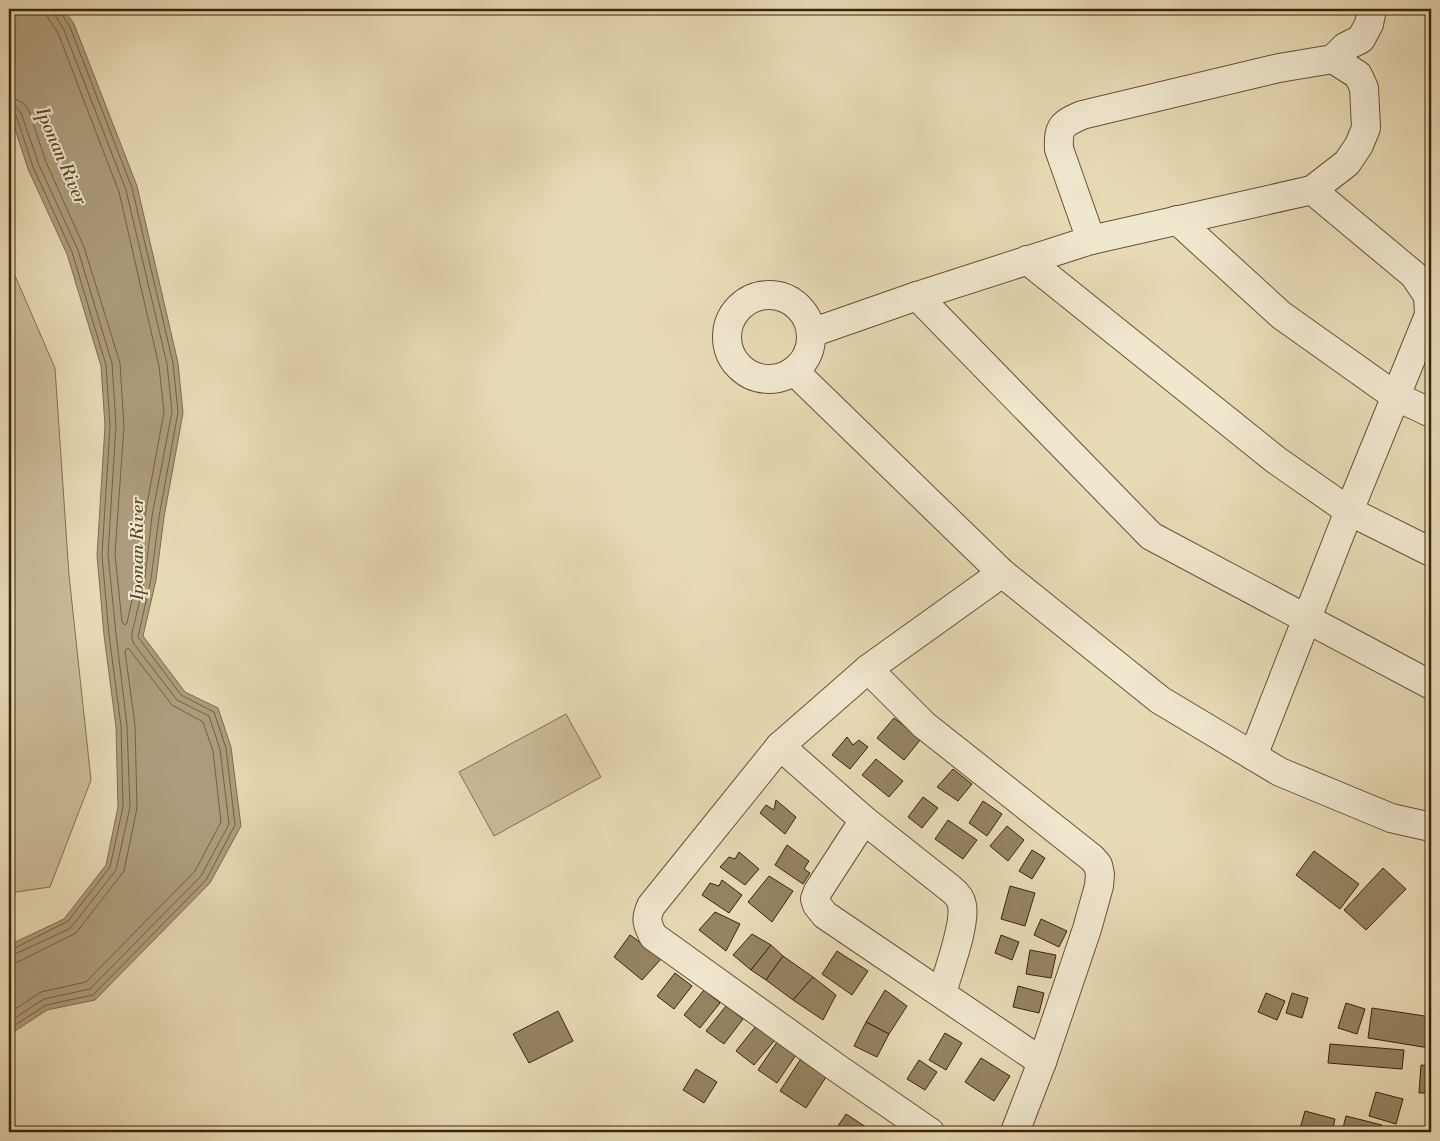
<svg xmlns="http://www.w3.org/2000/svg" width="1440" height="1141" viewBox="0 0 1440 1141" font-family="'Libre Bodoni',serif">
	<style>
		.green { fill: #cbbb98; stroke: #837050 }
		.water { fill: #ad9c7b; stroke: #7f6c4d }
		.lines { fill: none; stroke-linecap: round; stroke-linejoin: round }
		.shore { stroke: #746042; stroke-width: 1 }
		.building { fill: #958362; stroke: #3b2409 }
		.minor-casing { stroke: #665234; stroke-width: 30 }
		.minor { stroke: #f0e7cf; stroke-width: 28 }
		.labels { text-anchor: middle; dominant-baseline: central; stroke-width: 4; stroke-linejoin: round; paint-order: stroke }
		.water-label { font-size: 18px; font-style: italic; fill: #5d482b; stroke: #f0e7cf }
	</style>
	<rect width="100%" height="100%" fill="#e8dab5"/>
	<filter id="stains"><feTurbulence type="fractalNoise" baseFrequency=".004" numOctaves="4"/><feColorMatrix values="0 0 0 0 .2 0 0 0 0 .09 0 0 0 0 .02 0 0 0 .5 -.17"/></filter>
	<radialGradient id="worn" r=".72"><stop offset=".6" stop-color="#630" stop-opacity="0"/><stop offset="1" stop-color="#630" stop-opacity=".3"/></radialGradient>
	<!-- green -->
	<g class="green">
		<path d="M9,262L55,368L69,575L91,780L50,887L9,893Z"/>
		<path d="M566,714L601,777L494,836L459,772Z"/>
	</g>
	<!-- water -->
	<path class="water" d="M9,9H64L74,24L137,186L178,363L183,413L164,517L156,580L143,636L185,692L218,708L231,747L241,826L210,883L95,1000L47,1010L9,1035V945L64,919L106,865L118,807L116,727L104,635L97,555L105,426L101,366L67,254L28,169L9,110Z"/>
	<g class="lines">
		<!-- shore -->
		<g class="shore">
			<path d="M9,98C18,99 25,103 29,111L46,162L84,247L120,363L124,426L115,554L122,622L125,625L127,623L137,577L145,515L164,412L159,366L119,192L58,33L48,18L46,9"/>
			<path d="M9,106L16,107L21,113L39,165L78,250L112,363L116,425L108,554L116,634L127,726L130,807L116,870L73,925L69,929L15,954L9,956"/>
			<path d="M9,112L13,113L16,115L33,167L72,252L106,365L110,426L102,555L109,635L121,726L123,807L110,867L68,921L13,949H9"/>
			<path d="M9,963L18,962L76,933L124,871L137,808L135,725L125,651L126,649H129L172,705L203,722L213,751L221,822L195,871L86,982L41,992L9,1013"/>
			<path d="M9,1022L44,999L90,989L201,876L229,824L220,749L209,716L177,700L134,644L132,639V633L145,578L152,516L172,412L167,364L126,190L64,30L55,15L54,9"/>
			<path d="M9,1029L46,1005L93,995L206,880L235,825L226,748L214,712L181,695L138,637L151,579L159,517L178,412L173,363L132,188L70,27L61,13L60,9"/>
		</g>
	</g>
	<!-- building -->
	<g class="building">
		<path d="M894,718L921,739L904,760L877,738Z"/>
		<path d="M847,737L853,745L859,740L868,747L850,769L832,755Z"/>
		<path d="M876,759L903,781L889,797L862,775Z"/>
		<path d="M953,769L972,784L958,801L937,787Z"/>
		<path d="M923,797L938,808L922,828L908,817Z"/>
		<path d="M776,800L796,817L785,834L760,813L766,805L774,810Z"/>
		<path d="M983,801L1002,814L987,836L969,823Z"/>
		<path d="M948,820L977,840L963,859L935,839Z"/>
		<path d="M1007,826L1024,840L1008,861L990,846Z"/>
		<path d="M787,845L809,861L804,869L810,873L803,884L775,865Z"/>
		<path d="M1032,850L1045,858L1032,879L1019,871Z"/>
		<path d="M1314,851L1359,884L1340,909L1296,875Z"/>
		<path d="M739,852L759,869L745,885L720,867L729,857L735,859Z"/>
		<path d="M1383,868L1406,889L1366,930L1344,910Z"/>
		<path d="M769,876L793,891L772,922L748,902Z"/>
		<path d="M722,880L742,895L729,913L702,895L710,883L719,886Z"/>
		<path d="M1010,886L1035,893L1025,926L1001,919Z"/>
		<path d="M715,912L740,924L726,951L699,930Z"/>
		<path d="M1041,919L1067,931L1059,947L1034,935Z"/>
		<path d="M752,934L771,945L751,970L733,955Z"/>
		<path d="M630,935L662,958L642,980L614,957Z"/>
		<path d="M1001,935L1019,942L1012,960L995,953Z"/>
		<path d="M771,945L783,956L766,980L751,970Z"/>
		<path d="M1030,950L1056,955L1051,978L1026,974Z"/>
		<path d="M837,951L868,971L852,995L822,974Z"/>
		<path d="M783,956L813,977L793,1000L766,980Z"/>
		<path d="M675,973L692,986L674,1009L657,996Z"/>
		<path d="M813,977L836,995L823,1020L793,1000Z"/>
		<path d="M1018,986L1044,993L1039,1013L1013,1007Z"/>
		<path d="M704,990L720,1003L700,1028L684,1015Z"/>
		<path d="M885,990L907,1006L889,1034L866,1022Z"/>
		<path d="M1266,993L1285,1001L1277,1020L1258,1012Z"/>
		<path d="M1292,993L1308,998L1302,1018L1286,1013Z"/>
		<path d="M1346,1003L1365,1009L1357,1034L1338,1028Z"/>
		<path d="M726,1006L743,1019L724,1044L706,1031Z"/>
		<path d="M1372,1008L1431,1017V1033L1429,1048L1368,1038Z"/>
		<path d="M558,1011L573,1041L529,1063L513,1034Z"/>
		<path d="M866,1022L889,1034L877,1057L854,1046Z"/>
		<path d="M756,1026L775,1040L754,1065L736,1051Z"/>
		<path d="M945,1033L962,1043L946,1070L929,1060Z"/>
		<path d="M777,1042L796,1055L777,1083L758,1070Z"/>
		<path d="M1330,1044L1404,1050L1402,1069L1328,1063Z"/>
		<path d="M802,1057L828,1074L806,1108L780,1091Z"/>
		<path d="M981,1058L1010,1076L994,1101L965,1082Z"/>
		<path d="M919,1060L937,1072L925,1090L907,1079Z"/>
		<path d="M1421,1065L1431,1066V1093H1419Z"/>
		<path d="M696,1069L717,1082L704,1103L683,1090Z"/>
		<path d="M1376,1092L1403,1099L1396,1124L1369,1116Z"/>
		<path d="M1305,1111L1335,1119L1332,1132H1299Z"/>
		<path d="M846,1114L866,1127L862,1132H834Z"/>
		<path d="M1346,1116L1382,1125L1380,1132H1342Z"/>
	</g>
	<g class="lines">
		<defs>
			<g id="minor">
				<path d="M1177,220L1281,315L1395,396L1431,413"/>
				<path d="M1091,240L1059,149C1058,126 1062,124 1082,115L1279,68L1333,59L1345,47L1361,39L1369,24L1372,9"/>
				<path d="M1027,260L1276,460L1349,511L1431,552"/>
				<circle cx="769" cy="337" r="42"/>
				<path d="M917,296L1151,536L1431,685"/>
				<path d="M811,333L917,296L1091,240L1312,190L1347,163L1359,145L1366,128L1364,88L1358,75L1333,59"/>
				<path d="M794,371L1002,573L1160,700L1280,772L1391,818L1431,827"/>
				<path d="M868,669L924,725L1092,858L1098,865L1100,874L1099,886L1087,929L1042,1062L1015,1132"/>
				<path d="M780,746L864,820L818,891L815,899L817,905L825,915L1042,1062"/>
				<path d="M1253,756L1349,511L1429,315L1428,296L1414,275L1312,190"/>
				<path d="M864,820L951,889C956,893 961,898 962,905C966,925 948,971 942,993"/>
				<path d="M930,1132L837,1068L653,936C647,923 645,920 651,906L780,746L868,669L1002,573"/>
			</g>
		</defs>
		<!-- minor casing -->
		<use href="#minor" class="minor-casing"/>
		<!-- minor -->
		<use href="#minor" class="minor"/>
	</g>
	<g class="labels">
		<!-- water labels -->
		<g class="water-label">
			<text transform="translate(61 156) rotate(67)">Iponan River</text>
			<text transform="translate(137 549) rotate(-90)">Iponan River</text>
		</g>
	</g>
	<!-- margin -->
	<rect width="1440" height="1141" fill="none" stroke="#e8dab5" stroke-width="30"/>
	<rect x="10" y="10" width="1420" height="1121" fill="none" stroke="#3b2409" stroke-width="2.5"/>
	<rect x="15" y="15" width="1410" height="1111" fill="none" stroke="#3b2409"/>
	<rect width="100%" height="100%" filter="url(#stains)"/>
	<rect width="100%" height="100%" fill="url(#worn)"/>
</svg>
